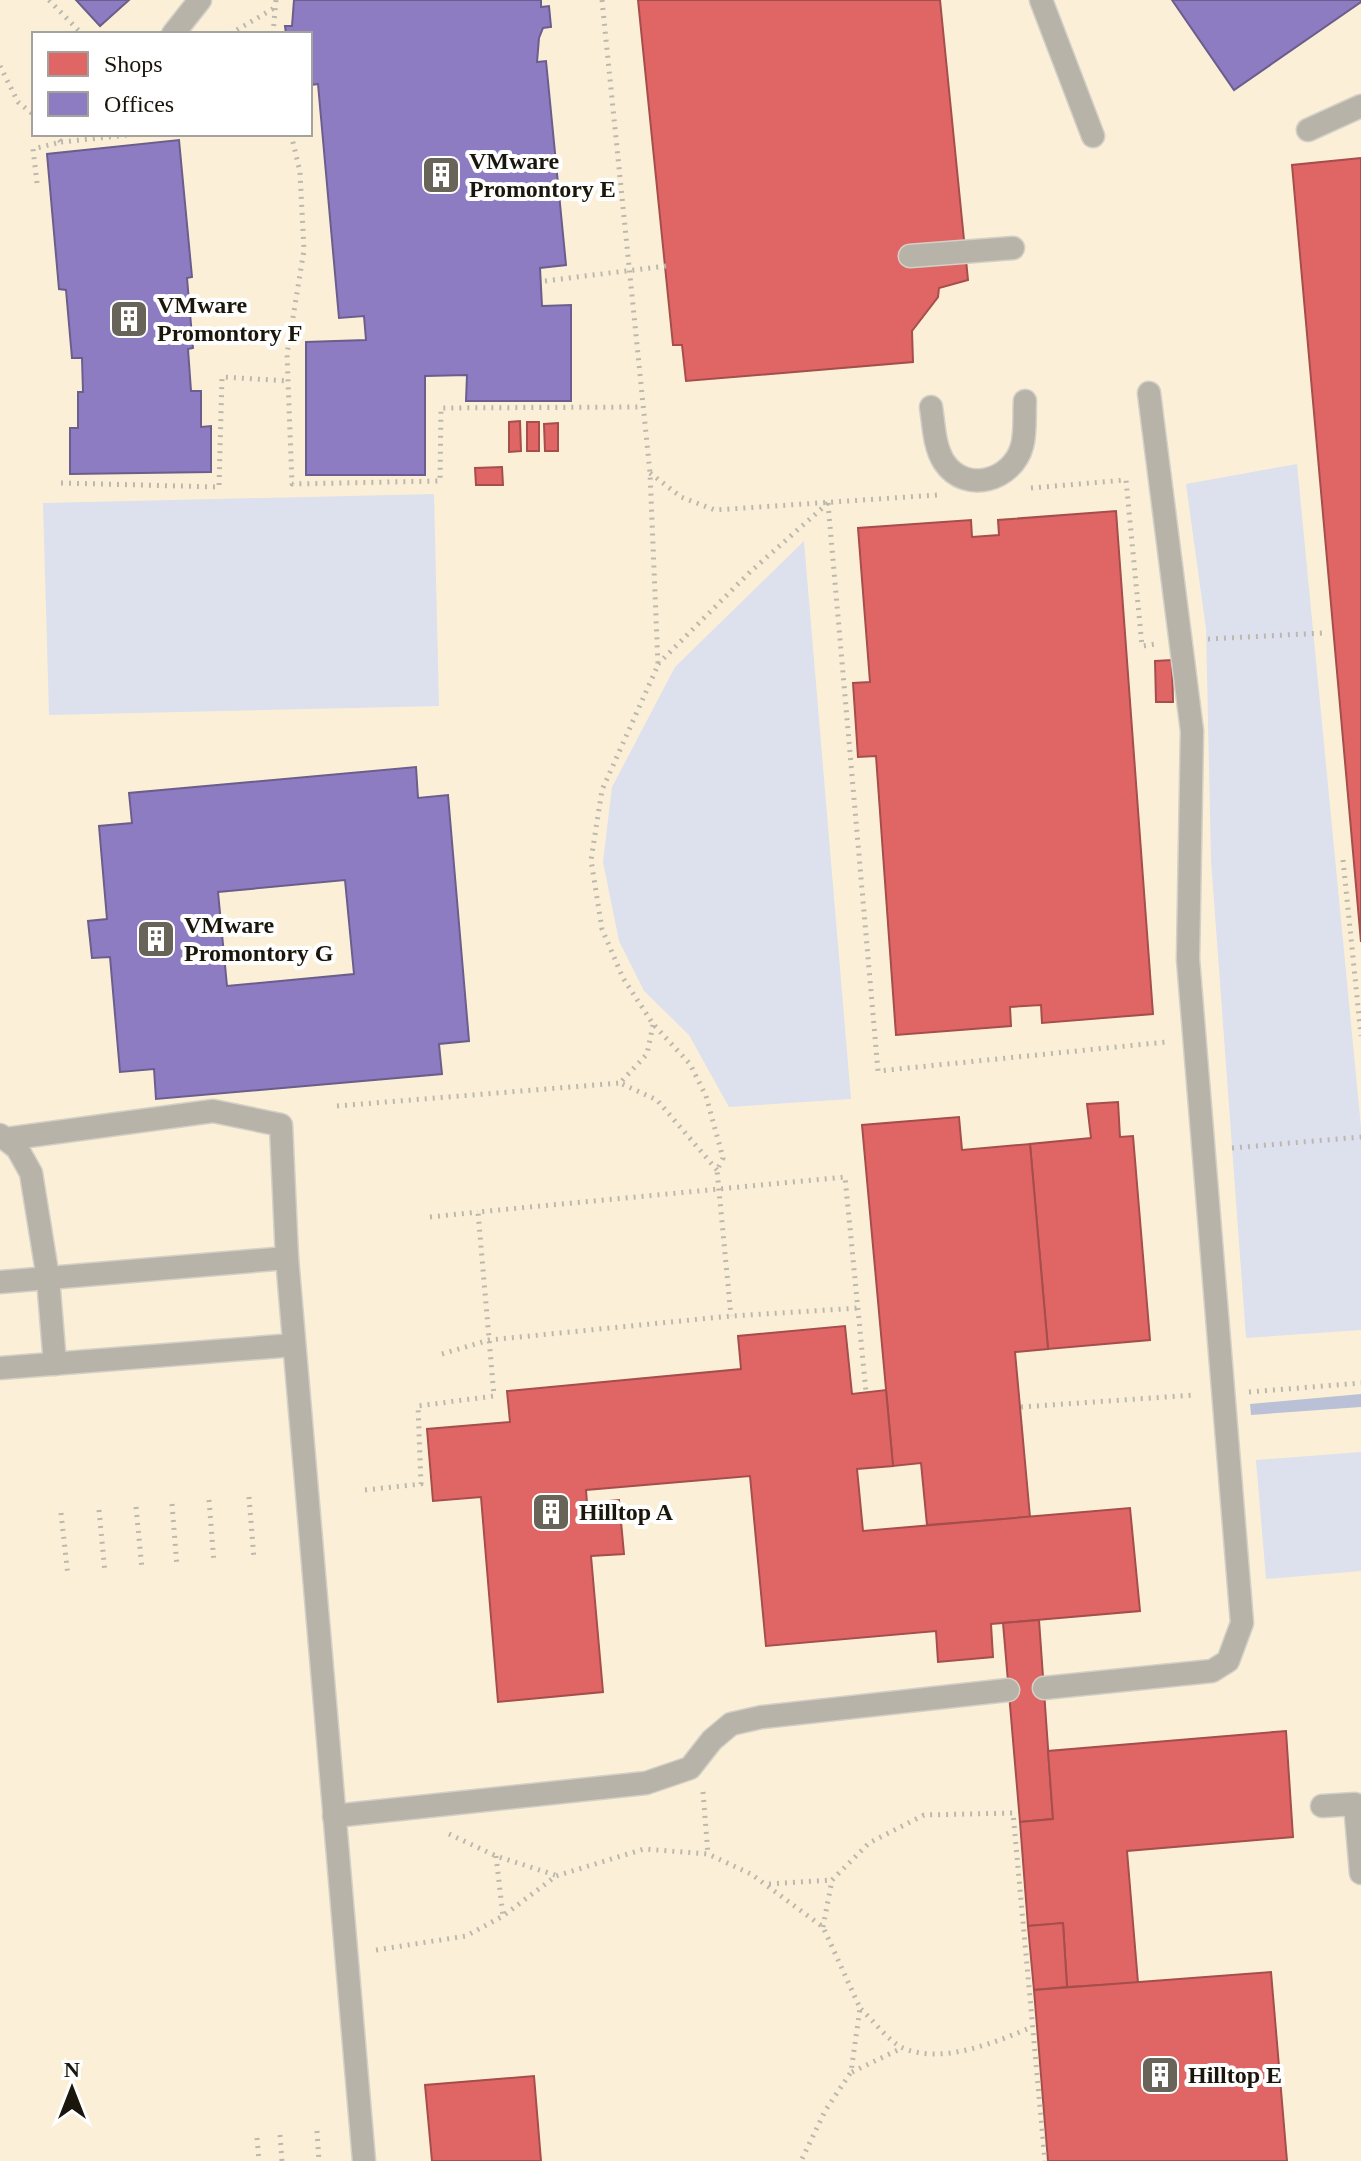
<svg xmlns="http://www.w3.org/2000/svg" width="1361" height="2161" viewBox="0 0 1361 2161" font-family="Georgia,serif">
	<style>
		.built { fill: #fbf0d7; fill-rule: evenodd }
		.green { fill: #dde0ed }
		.water { fill: #bac0d6 }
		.shops { fill: #e06666; stroke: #a54e4b; stroke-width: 2 }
		.offices { fill: #8e7cc3; stroke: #6b5d8c; stroke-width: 2; fill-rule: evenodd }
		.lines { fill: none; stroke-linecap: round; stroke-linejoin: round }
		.lane-casing { stroke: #d4d0c7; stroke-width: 25 }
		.path { stroke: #bcb8ae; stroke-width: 5; stroke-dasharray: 2 6; stroke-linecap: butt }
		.lane { stroke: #b8b3a8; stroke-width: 22 }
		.labels { text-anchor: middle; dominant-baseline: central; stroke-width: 8; stroke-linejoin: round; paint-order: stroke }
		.poi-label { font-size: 24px; font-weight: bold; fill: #1a160b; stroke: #fff; text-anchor: start }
	</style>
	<rect width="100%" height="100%" fill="#f8f4ea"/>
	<!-- built -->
	<path class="built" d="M0,0H1361V2161H0ZM34,34H310V134H34Z"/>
	<!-- green -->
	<g class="green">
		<path d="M1297,464L1361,1127V1330L1246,1338L1211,860L1206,629L1186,484Z"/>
		<path d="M434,494L439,706L49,715L43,503Z"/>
		<path d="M804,541L851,1099L729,1107L689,1035L644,991L619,941L603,862L612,787L675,667Z"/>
		<path d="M1361,1452V1571L1266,1579L1256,1460Z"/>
	</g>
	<!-- water -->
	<path class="water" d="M1361,1394V1407L1251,1415L1250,1404Z"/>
	<!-- shops -->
	<g class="shops">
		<path d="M638,0H940L968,280L939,288L938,297L912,331L913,362L686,381L682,345H673Z"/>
		<path d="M1361,158V942L1292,165Z"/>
		<path d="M520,421L521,451L509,452V422Z"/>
		<rect x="527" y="422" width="12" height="29"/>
		<path d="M558,423V451H545L544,424Z"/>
		<path d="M502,467L503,485H476L475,468Z"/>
		<path d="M1116,511L1153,1014L1042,1023L1041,1005L1010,1007L1011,1026L896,1035L876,756L858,757L853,683L870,682L858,528L971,520L972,537L999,535L998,520Z"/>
		<path d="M1172,660L1173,702H1156L1155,661Z"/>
		<path d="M1118,1102L1120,1137L1133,1136L1150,1340L1048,1349L1030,1144L1091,1138L1087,1104Z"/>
		<path d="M959,1117L962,1150L1030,1144L1048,1349L1015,1352L1030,1517L927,1525L921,1463L893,1466L862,1125Z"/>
		<path d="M845,1326L852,1394L886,1390L893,1466L857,1469L863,1531L1130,1508L1140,1611L991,1624L993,1657L938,1662L936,1631L766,1646L750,1476L586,1490L587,1503L619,1500L624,1554L591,1556L603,1692L498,1702L481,1497L433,1501L427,1429L510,1422L507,1391L741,1369L738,1336Z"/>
		<path d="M1039,1620L1053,1819L1020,1822L1003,1623Z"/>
		<path d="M1286,1731L1293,1837L1127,1851L1138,1983L1067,1987L1063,1923L1028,1926L1020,1822L1053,1819L1048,1751Z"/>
		<path d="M1063,1923L1067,1987L1034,1990L1028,1926Z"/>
		<path d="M1271,1972L1287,2161H1048L1034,1990Z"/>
		<path d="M534,2076L541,2161H432L425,2085Z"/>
	</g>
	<!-- offices -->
	<g class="offices">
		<path d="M76,0H129L100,26Z"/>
		<path d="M294,0H541V7L549,6L551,27L543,28L539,38L537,62L546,61L566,265L540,268L542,306L571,305V401H466L467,375L425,376V475H306V342L366,340L364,316L339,318L318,84L310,85V34H286L285,26H292Z"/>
		<path d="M1172,0H1361V2L1234,90Z"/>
		<path d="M179,140L192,277L187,278L193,348L188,349L191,391H201V427L211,426V472L70,474V428H78V392H83L82,358H72L66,290L59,289L47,154Z"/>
		<path d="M416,767L418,798L448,795L469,1041L439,1044L442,1074L156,1099L154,1069L120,1072L110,957L92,958L88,921L107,919L99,826L132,823L129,793ZM345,880L354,974L227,986L218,892Z"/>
	</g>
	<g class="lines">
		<defs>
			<g id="lane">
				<path d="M1041,0L1093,136"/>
				<path d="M173,34L200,0"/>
				<path d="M1308,130L1361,106"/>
				<path d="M910,256L1013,248"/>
				<path d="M931,407C934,426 934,446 944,462C966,495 1013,480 1022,446C1026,432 1024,415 1025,401"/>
				<path d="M0,1135L17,1148L31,1173L48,1278L55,1364"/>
				<path d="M6,1139L213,1111L281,1125L287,1258L364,2161"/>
				<path d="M0,1282L287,1258"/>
				<path d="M0,1368L294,1345"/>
				<path d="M1044,1688L1212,1671L1228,1661L1242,1623L1188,959L1192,731L1149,393"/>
				<path d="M1322,1806L1355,1804L1361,1873"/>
				<path d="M334,1816L646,1783L690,1768L712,1740L731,1724L762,1717L1008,1690"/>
			</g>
		</defs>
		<!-- lane casing -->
		<use href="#lane" class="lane-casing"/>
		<!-- path -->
		<g class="path">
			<path d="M49,0L82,34"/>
			<path d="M602,0L650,473L658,665L602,790L591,860L602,929L623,978L653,1024L690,1064L706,1096L723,1158L717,1170L731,1316"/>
			<path d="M230,34L276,7"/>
			<path d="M273,34L276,0"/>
			<path d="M0,66L18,102L34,115"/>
			<path d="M291,134L300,172L304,250L287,354L292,484L440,481L441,408L643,407"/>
			<path d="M61,142L138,134"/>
			<path d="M37,183L33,149L61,142L54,134"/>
			<path d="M545,281L666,266"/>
			<path d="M650,473L681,497L715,510L937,495"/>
			<path d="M61,483L219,487L222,377L289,381"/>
			<path d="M1031,488L1126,480L1142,646L1155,644"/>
			<path d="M828,503L878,1071L1166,1042"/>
			<path d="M1208,639L1323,633"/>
			<path d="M658,664L750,572L828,503"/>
			<path d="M1343,860L1361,1036"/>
			<path d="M653,1025L647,1054L620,1083L657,1100L717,1170"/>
			<path d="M337,1106L620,1083"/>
			<path d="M1232,1148L1361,1137"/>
			<path d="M430,1217L478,1212"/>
			<path d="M442,1354L489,1340L731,1316L859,1308"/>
			<path d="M1249,1392L1361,1383"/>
			<path d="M1021,1407L1195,1395"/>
			<path d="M365,1490L421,1484L418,1406L494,1396L478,1212L845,1177L866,1392"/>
			<path d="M249,1497L254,1559"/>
			<path d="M209,1500L214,1563"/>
			<path d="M172,1504L177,1566"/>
			<path d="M136,1507L142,1569"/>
			<path d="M99,1510L105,1573"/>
			<path d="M61,1513L68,1576"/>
			<path d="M703,1792L708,1854"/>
			<path d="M449,1834L496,1856L555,1875"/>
			<path d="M496,1856L503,1916"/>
			<path d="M769,1884L832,1880"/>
			<path d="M823,1927L832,1880L869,1843L924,1815L1013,1813L1045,2161"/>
			<path d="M376,1950L466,1936L503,1916L556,1876L644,1849L708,1854L751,1874L823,1927L860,2008L851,2072L825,2111L801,2161"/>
			<path d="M861,2009C873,2020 888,2041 903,2048C942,2065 996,2042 1032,2027"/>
			<path d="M852,2072L902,2048"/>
			<path d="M317,2131L319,2161"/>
			<path d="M280,2135L282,2161"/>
			<path d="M257,2138L259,2161"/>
		</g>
		<!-- lane -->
		<use href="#lane" class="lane"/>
	</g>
	<!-- icons -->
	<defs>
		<symbol id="building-square" viewBox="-11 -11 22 22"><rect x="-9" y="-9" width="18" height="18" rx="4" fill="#686459" stroke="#fff"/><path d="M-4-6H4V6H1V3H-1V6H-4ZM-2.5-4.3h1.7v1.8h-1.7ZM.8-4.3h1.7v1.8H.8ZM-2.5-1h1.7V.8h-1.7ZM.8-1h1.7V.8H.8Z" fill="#fff"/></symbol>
	</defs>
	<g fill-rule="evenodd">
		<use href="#building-square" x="419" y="153" width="44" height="44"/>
		<use href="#building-square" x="107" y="297" width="44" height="44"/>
		<use href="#building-square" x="134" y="917" width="44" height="44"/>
		<use href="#building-square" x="529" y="1490" width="44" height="44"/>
		<use href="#building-square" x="1138" y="2053" width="44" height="44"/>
	</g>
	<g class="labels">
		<!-- poi labels -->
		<g class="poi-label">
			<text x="469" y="161">VMware<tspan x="469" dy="28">Promontory E</tspan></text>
			<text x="157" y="305">VMware<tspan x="157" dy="28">Promontory F</tspan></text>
			<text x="184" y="925">VMware<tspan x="184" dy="28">Promontory G</tspan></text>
			<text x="579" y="1512">Hilltop A</text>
			<text x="1188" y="2075">Hilltop E</text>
		</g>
	</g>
	<!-- legend -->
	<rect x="32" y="32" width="280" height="104" fill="#ffffff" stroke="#a3a29d" stroke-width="2"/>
	<rect x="48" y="52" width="40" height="24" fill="#e06666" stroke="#a3a29d" stroke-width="2"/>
	<text x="104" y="72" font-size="24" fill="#1a160b">Shops</text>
	<rect x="48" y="92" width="40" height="24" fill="#8e7cc3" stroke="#a3a29d" stroke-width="2"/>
	<text x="104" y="112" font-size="24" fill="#1a160b">Offices</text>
	<!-- north arrow -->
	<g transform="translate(72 2089)" stroke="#ffffff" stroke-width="6" paint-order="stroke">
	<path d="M0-6L14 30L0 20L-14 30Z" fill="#1a160b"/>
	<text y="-12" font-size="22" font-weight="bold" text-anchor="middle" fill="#1a160b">N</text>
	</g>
</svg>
